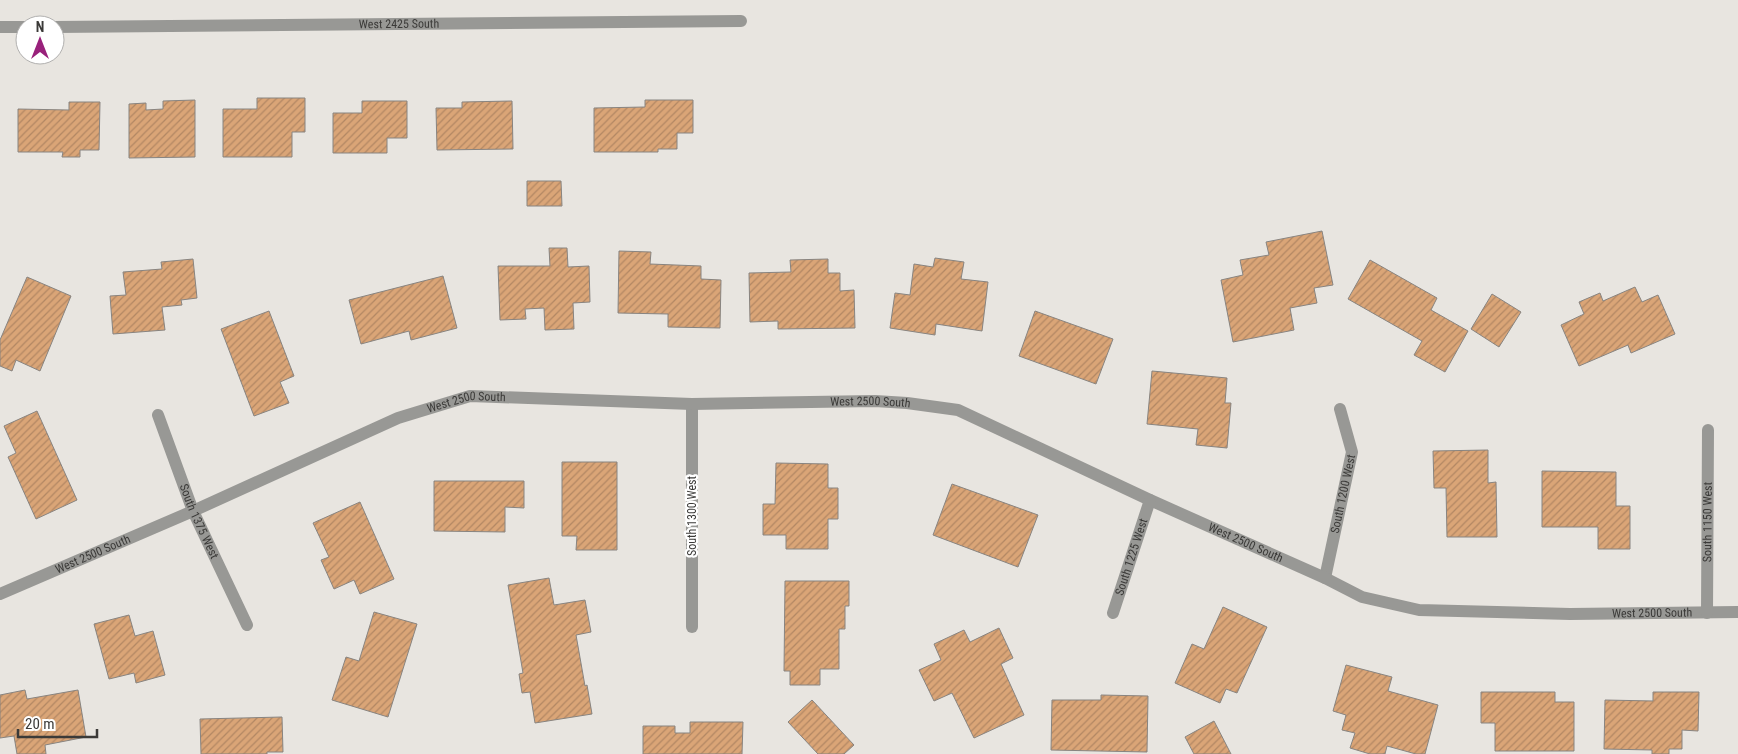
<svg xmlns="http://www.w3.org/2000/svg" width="1738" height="754" viewBox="0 0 1738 754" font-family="'Roboto Condensed',sans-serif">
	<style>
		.building { fill: url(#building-hatch); stroke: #888480 }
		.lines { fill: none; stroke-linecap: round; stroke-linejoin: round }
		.minor { stroke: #989895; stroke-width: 12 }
		.labels { text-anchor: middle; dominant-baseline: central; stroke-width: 4.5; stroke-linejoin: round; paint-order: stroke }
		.street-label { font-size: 12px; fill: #3b3a38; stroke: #fff }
	</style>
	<defs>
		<pattern id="building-hatch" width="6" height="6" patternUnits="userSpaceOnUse" patternTransform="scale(1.25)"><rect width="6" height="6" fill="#daa577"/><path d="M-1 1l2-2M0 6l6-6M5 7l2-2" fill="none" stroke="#b28763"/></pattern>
	</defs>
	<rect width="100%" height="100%" fill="#e8e5e0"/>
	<!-- building -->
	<g class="building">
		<path d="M257,98H305V132H292V157H223V109H257Z"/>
		<path d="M195,100V157L129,158V104L146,103V110L163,109V101Z"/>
		<path d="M645,100H693V133H677V149H658V152H594V108L645,107Z"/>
		<path d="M362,101H407V138H387V153H333V113H362Z"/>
		<path d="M512,101L513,149L437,150L436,108H462V102Z"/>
		<path d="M69,102H100L99,150H80V157H62L63,152H18V109L69,110Z"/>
		<path d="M527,181H561L562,206H527Z"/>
		<path d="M1322,231L1333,285L1314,288L1317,303L1290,308L1294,330L1233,342L1221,280L1243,275L1240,260L1269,255L1266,242Z"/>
		<path d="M549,248H567L568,267L589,266L590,302L573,303L574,329L545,330L544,308L525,309L526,319L500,320L498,266H550Z"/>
		<path d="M619,251L651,252L650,264L701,266V279L721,280L720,328L668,327V314L618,313Z"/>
		<path d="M935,258L964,262L961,279L988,282L982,331L936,324L935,335L890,328L895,293L910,295L914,264L933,267Z"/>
		<path d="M193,259L197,298L181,300L182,305L162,307L165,330L113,334L110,296L126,295L123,272L162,269L161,262Z"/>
		<path d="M828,259V273H840V291L854,290L855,328L778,329V321L750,322L749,273L791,272L790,260Z"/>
		<path d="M1370,260L1437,298L1431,310L1468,331L1445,372L1414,355L1422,341L1348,299Z"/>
		<path d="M443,276L457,328L411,340L409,331L361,344L349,300Z"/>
		<path d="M27,277L71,296L40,371L16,360L12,371L0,366V340Z"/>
		<path d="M1635,287L1642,302L1658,295L1675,334L1631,353L1628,345L1579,366L1561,325L1584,314L1579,302L1600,293L1603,301Z"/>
		<path d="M1492,294L1521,312L1499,347L1471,329Z"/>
		<path d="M269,311L294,376L280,382L289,403L254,416L221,329Z"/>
		<path d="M1035,311L1113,339L1096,384L1019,356Z"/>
		<path d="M1152,371L1227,378L1225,403H1231L1227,448L1196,445L1198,429L1147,424Z"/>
		<path d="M37,411L77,500L36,519L8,457L16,453L4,426Z"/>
		<path d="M1488,450V483L1496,482L1497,537H1447L1446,488H1434L1433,451Z"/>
		<path d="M562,462H617V550H576L577,536H562Z"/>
		<path d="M776,463L828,464V488H838V519H828V549H786V535H763V504H775Z"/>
		<path d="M1542,471L1616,472V506H1630V549H1598V527H1542Z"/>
		<path d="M434,481H524V508L505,507V532L434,531Z"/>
		<path d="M952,484L1038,515L1018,567L933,535Z"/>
		<path d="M360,502L394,579L360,594L354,580L334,589L321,560L329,557L313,523Z"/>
		<path d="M549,578L554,605L585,600L591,632L576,635L585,686L587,685L592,714L535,723L530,692L522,693L519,674L523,673L508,585Z"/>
		<path d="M785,581H849V606H845V629H839V669H820V685H790V671H784Z"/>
		<path d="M1223,607L1267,627L1237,693L1226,689L1220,703L1175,683L1192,644L1204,649Z"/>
		<path d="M374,612L417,624L388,717L332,700L346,657L359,661Z"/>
		<path d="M129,615L135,636L153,631L165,675L136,683L134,673L109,679L94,624Z"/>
		<path d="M999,628L1013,658L1001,664L1024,715L974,738L952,693L934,701L919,670L941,660L934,644L964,630L970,642Z"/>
		<path d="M1346,665L1392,677L1388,691L1438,705L1425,754H1416L1387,746L1385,754H1370L1350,748L1355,733L1342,730L1346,715L1333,711Z"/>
		<path d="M25,690L27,699L78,690L86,737L45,745L46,754H17L14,736L0,738V695Z"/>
		<path d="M1481,692H1555V702H1574V751H1495V723H1481Z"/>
		<path d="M1653,692H1699L1698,731L1682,730V749H1669V754H1652V750L1604,749L1605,700L1653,701Z"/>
		<path d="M1101,695L1148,696L1147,752L1051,750L1052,700H1101Z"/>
		<path d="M812,700L854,745L844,754H818L788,722Z"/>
		<path d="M282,717L283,752H267V754H201L200,719Z"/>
		<path d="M1214,721L1231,754H1194L1185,737Z"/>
		<path d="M690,722H743L742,754H643V726H675V733H690Z"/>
	</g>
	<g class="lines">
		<!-- minor -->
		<g class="minor">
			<path d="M0,27H25"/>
			<path id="s1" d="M55,27L741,21"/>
			<path d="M692,404V627"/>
			<path id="s2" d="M158,415L193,511L247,625"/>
			<path id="s3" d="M1325,578L1352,452L1340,409"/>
			<path id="s4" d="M0,594L193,511L398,418L470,396L692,404L875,401L907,403L958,410L1150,500L1325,578L1362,597L1419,610L1570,614L1738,612"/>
			<path id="s5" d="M1113,613L1150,500"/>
			<path id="s6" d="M1707,613L1708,430"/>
		</g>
	</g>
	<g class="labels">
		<!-- street labels -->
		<g class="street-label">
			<text stroke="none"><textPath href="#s1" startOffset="344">West 2425 South</textPath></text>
			<text stroke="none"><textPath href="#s4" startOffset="911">West 2500 South</textPath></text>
			<text stroke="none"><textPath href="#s4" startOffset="506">West 2500 South</textPath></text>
			<text stroke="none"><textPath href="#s3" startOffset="86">South 1200 West</textPath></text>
			<text transform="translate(692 516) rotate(-90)">South 1300 West</text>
			<text stroke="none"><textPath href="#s2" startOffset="114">South 1375 West</textPath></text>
			<text stroke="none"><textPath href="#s6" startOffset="91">South 1150 West</textPath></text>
			<text stroke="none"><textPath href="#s4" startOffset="1316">West 2500 South</textPath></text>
			<text stroke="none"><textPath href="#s4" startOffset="101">West 2500 South</textPath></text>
			<text stroke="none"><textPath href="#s5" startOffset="59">South 1225 West</textPath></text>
			<text stroke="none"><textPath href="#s4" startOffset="1736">West 2500 South</textPath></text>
		</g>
	</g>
	<!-- north arrow -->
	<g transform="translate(40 40)"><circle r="24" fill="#ffffff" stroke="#b1b0af"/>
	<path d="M0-4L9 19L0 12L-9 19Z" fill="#99217b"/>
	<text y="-8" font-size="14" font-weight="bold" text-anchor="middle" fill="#3b3a38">N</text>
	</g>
	<!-- scale -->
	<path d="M18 729v8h79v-8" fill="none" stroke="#3b3a38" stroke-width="2.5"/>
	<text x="25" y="729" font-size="15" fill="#3b3a38" stroke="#ffffff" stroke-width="4" paint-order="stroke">20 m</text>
</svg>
